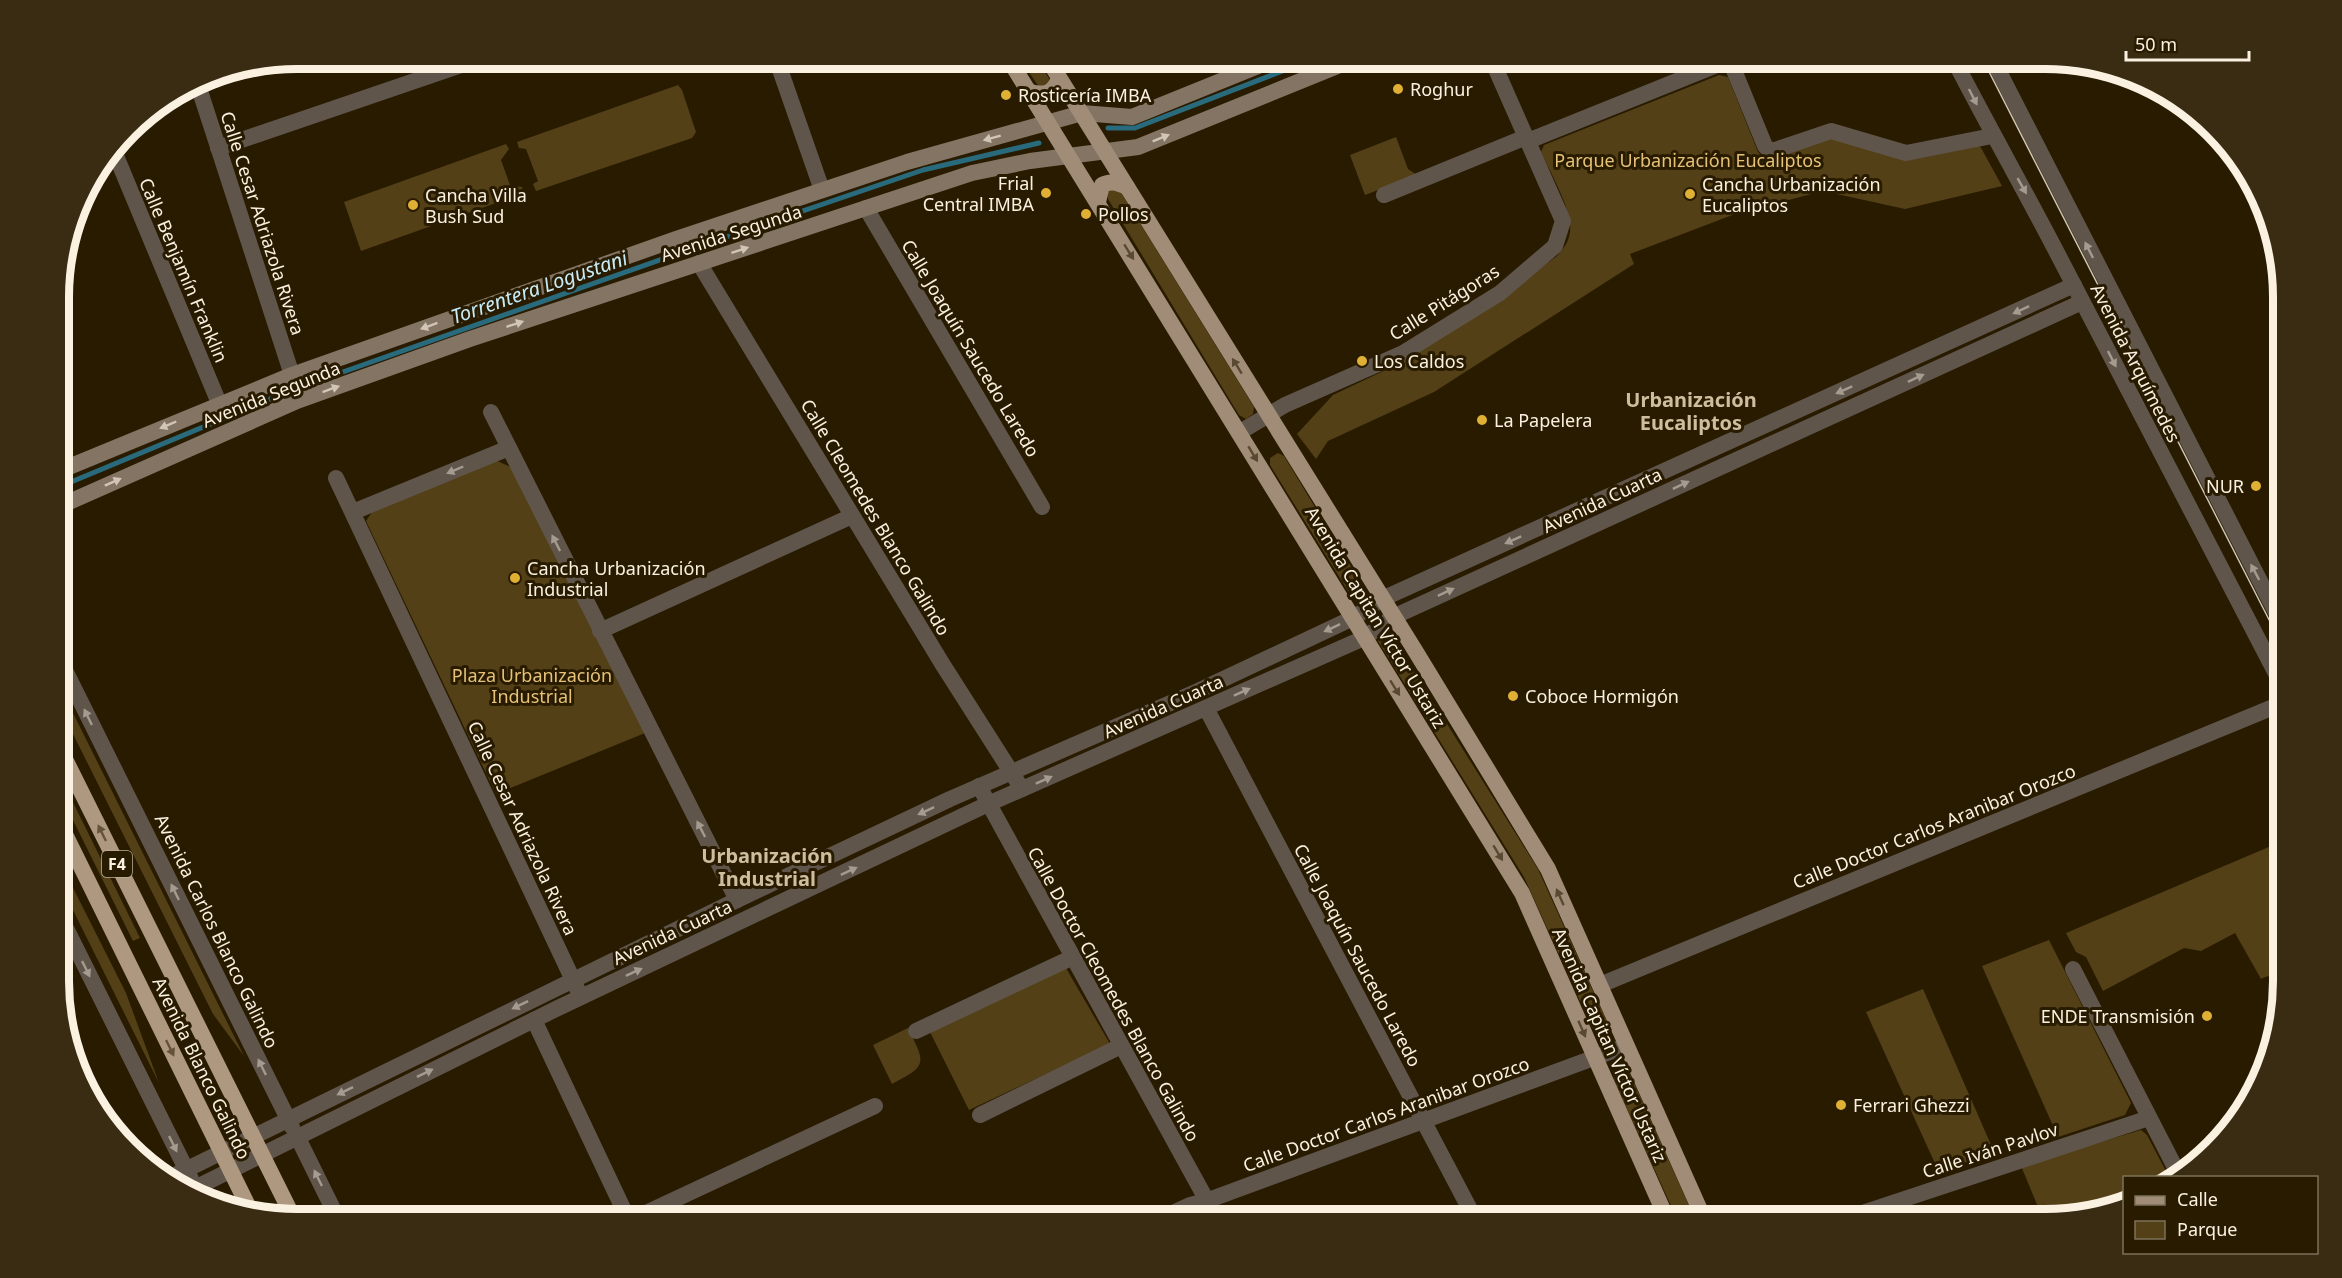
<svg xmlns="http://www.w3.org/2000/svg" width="2342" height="1278" viewBox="0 0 2342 1278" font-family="'Noto Sans',sans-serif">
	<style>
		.green { fill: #544016 }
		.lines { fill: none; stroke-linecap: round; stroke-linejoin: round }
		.stream { stroke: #296a7c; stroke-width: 5 }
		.minor { stroke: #5f554a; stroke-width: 16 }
		.tertiary { stroke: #5f554a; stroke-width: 16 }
		.secondary { stroke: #847463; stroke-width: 16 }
		.primary { stroke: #a18d77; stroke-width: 16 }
		.trunk { stroke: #ae9880; stroke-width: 16 }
		.tram { stroke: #cec4b2; stroke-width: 1.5 }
		.oneway { fill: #a59b8e }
		.oneway2 { fill: #d1c5b5 }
		.oneway3 { fill: #584930 }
		.oneway4 { fill: #64533a }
		.poi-dot { fill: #dfb034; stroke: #281b00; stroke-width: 2 }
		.labels { text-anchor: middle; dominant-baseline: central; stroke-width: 6; stroke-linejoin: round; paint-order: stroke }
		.shield { fill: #281b00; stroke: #bbb19e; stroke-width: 1.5 }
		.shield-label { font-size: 16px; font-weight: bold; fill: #faf1e1 }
		.poi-label { font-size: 18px; fill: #faf1e1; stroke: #281b00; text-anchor: start }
		.park-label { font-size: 18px; fill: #e6c278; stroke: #281b00 }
		.street-label { font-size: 18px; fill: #faf1e1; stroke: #281b00 }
		.water-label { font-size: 20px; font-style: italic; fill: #c7ebf6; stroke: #281b00 }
		.neighbourhood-label { font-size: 20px; font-weight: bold; fill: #cfbe9e; stroke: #281b00 }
		.rim { fill: none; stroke: #faf1e1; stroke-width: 8 }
	</style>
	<rect width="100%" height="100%" fill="#281b00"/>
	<!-- green -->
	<g class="green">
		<path d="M1020,59H1037L1050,80L1049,84L1040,87L1037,84Z"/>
		<path d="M1719,75L1728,77L1758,152L1765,159L1832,138L1915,159L1980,146L2002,186L1905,209L1823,191L1735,214L1630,254L1634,264L1434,392L1328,441L1316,459L1297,434L1333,395L1396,365L1487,307L1557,256C1563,249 1569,242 1570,232C1573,211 1550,172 1541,152L1544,145Z"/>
		<path d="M678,85L682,90L696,132L692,138L536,191L533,184L538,181L526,149L519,148L517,142Z"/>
		<path d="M1396,137L1408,169L1417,175L1365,195L1350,155Z"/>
		<path d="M506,144L509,149L501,160L510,185L522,187L524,193L361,251L344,202Z"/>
		<path d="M1111,189L1120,191L1254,407L1253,414L1246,419L1239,415L1108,199L1107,193Z"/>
		<path d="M1278,453L1284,456L1361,583L1355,593L1348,591L1270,465V458Z"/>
		<path d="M495,460L515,469L645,733L496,794L366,521L372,512Z"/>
		<path d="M1388,630L1538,869L1608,1024L1609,1029L1599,1035L1594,1032L1524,877L1378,641V635Z"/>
		<path d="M60,687L244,1056L213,1014L60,708Z"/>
		<path d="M60,776L140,938L133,941L60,794Z"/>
		<path d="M2283,841V973C2276,977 2269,974 2261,979L2235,933L2201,951L2184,948L2103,991L2086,957L2076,952L2066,933Z"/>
		<path d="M60,862L126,993L159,1083L60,884Z"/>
		<path d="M2049,940L2131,1103L2125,1115L2058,1137L1982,966Z"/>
		<path d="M1066,968L1110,1044L969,1110L930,1032Z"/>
		<path d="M1923,989L1995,1154L1938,1170L1866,1012Z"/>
		<path d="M908,1028C925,1063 929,1065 892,1084L873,1045Z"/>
		<path d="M1624,1067L1629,1072L1695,1219H1677L1614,1080L1615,1073Z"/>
		<path d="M2141,1130L2147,1135L2169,1177L2124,1178V1205L2060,1219H2043L2021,1166Z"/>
	</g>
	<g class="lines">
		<!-- stream -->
		<g class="stream">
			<path d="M1108,128H1135L1316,58"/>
			<path d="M59,487L292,390L688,250L923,170L1039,143"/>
		</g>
		<!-- minor -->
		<g class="minor">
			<path d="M776,58L822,190"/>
			<path d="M1729,58L1765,146L1769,150H1775L1831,131L1906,153L1992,136"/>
			<path d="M1953,58C1986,122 2021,184 2054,247C2131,393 2206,541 2283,687"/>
			<path d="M1992,58L2282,624"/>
			<path d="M197,82L292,375"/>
			<path d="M1528,141L1734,58"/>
			<path d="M218,148L482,58"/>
			<path d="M114,151L219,403"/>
			<path d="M1384,195L1526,137"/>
			<path d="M866,208L1042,507"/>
			<path d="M699,263L943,665L1022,789"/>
			<path d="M491,412L737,900"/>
			<path d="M1240,432L1285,405L1403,353L1500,293L1555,246L1563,221L1491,58"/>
			<path d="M336,478L581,997"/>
			<path d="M353,512L509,448"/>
			<path d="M1382,599L2074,285"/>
			<path d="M1393,617L2082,302"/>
			<path d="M600,631L852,516"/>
			<path d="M1206,708L1475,1219"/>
			<path d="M979,786L1217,1219"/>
			<path d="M2073,969L2180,1177"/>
			<path d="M1600,985L2283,703"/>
			<path d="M534,1020L628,1219"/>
			<path d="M916,1031L1071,958"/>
			<path d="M980,1115L1121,1046"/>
			<path d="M297,1136L338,1219"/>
			<path d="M633,1219L875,1106"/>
			<path d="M1160,1219L1190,1205L1206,1201L1626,1046"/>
			<path d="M1844,1219L2149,1118"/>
		</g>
		<!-- tertiary -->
		<g class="tertiary">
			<path d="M60,660L292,1127"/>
			<path d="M60,916L191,1179"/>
			<path d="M167,1179L737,900L950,799L1198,691L1353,618L1382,599"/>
			<path d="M187,1192L558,1008L988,804L1364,638L1393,617"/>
		</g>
		<!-- secondary -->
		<g class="secondary">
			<path d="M59,471L292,375L676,239L907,162L1082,113L1132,117L1278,58"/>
			<path d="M60,506L297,401L470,339L972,173L1030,161L1138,147L1357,58"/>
		</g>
		<!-- primary -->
		<g class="primary">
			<path d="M1008,58L1522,893L1667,1219"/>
			<path d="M1047,58L1416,652L1548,869L1704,1219"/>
			<path d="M1030,92C1045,96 1053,93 1059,79"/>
			<path d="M1098,202L1102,185C1111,180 1118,183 1127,187"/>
		</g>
		<!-- trunk -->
		<g class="trunk">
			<path d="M60,749L294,1219"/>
			<path d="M60,824L249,1208"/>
		</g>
		<!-- tram -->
		<path class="tram" d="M1982,58L2283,647"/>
	</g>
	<!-- one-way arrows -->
	<defs><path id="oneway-solid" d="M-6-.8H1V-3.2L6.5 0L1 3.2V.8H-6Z" transform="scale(1.5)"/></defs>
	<g class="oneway">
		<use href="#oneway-solid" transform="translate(1973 97) rotate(63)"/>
		<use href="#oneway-solid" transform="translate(2022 186) rotate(60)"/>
		<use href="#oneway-solid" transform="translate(2089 250) rotate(-117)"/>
		<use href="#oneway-solid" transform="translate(2021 310) rotate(155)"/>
		<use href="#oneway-solid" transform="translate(2112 359) rotate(63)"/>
		<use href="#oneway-solid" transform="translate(1916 378) rotate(-25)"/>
		<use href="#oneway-solid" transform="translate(1844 390) rotate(156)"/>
		<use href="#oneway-solid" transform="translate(455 470) rotate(157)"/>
		<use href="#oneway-solid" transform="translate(1681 485) rotate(-25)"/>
		<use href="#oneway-solid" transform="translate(1513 540) rotate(156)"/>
		<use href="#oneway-solid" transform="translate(556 543) rotate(-117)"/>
		<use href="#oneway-solid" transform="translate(2255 572) rotate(-118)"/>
		<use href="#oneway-solid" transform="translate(1446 592) rotate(-25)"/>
		<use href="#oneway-solid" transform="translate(1332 628) rotate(155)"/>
		<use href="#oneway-solid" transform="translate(1242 692) rotate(-24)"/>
		<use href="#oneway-solid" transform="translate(88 717) rotate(-116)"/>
		<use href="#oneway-solid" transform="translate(1044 780) rotate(-24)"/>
		<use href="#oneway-solid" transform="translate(926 811) rotate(155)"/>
		<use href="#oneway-solid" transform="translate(701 829) rotate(-117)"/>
		<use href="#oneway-solid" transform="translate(849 871) rotate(-25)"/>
		<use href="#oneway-solid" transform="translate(175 892) rotate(-116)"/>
		<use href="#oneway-solid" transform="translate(86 969) rotate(64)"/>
		<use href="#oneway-solid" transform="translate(634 972) rotate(-25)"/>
		<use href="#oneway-solid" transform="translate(520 1005) rotate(154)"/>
		<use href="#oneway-solid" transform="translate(262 1067) rotate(-116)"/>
		<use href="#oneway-solid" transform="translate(425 1073) rotate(-26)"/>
		<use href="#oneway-solid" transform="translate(345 1091) rotate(154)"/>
		<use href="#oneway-solid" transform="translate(173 1144) rotate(64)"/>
		<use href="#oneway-solid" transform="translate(318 1178) rotate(-116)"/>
	</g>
	<g class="oneway2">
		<use href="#oneway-solid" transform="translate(992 138) rotate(165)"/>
		<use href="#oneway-solid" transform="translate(1161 138) rotate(-22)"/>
		<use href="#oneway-solid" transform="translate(740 250) rotate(-18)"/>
		<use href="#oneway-solid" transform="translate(515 324) rotate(-18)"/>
		<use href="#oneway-solid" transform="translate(429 326) rotate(160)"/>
		<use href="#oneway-solid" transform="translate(331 389) rotate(-20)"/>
		<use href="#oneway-solid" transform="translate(168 425) rotate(157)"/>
		<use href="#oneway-solid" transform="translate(113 482) rotate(-24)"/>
	</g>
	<g class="oneway3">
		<use href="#oneway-solid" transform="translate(1129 252) rotate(58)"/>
		<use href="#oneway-solid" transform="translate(1237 366) rotate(-122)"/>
		<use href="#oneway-solid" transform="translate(1253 454) rotate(59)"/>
		<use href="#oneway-solid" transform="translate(1395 688) rotate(58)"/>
		<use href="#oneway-solid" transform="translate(1498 853) rotate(59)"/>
		<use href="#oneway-solid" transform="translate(1560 897) rotate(-114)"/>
		<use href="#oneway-solid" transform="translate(1582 1029) rotate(66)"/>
	</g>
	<g class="oneway4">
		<use href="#oneway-solid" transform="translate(102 833) rotate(-116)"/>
		<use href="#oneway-solid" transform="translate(170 1048) rotate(64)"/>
	</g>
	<!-- markers -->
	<g class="poi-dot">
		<circle cx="1398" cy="89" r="6"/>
		<circle cx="1006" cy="95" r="6"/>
		<circle cx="1046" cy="193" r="6"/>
		<circle cx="1690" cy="194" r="6"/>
		<circle cx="413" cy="205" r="6"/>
		<circle cx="1086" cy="214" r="6"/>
		<circle cx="1362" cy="361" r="6"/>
		<circle cx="1482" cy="420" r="6"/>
		<circle cx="2256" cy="486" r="6"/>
		<circle cx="515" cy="578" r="6"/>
		<circle cx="1513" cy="696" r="6"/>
		<circle cx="2207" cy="1016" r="6"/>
		<circle cx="1841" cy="1105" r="6"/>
	</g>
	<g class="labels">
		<!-- shield labels -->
		<rect class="shield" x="102" y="851" width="30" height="26" rx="4.5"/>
		<g class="shield-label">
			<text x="117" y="864">F4</text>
		</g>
		<!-- poi labels -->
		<g class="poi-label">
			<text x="1410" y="89">Roghur</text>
			<text x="1018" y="95">Rosticería IMBA</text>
			<text x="1034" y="183" text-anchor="end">Frial<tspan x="1034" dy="21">Central IMBA</tspan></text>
			<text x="1702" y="184">Cancha Urbanización<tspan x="1702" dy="21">Eucaliptos</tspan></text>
			<text x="425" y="195">Cancha Villa<tspan x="425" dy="21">Bush Sud</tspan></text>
			<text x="1098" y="214">Pollos</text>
			<text x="1374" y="361">Los Caldos</text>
			<text x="1494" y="420">La Papelera</text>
			<text x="2244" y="486" text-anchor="end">NUR</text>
			<text x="527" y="568">Cancha Urbanización<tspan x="527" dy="21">Industrial</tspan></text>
			<text x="1525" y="696">Coboce Hormigón</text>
			<text x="2195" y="1016" text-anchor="end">ENDE Transmisión</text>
			<text x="1853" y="1105">Ferrari Ghezzi</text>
		</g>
		<!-- park labels -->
		<g class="park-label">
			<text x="1688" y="160">Parque Urbanización Eucaliptos</text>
			<text x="532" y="675">Plaza Urbanización<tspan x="532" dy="21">Industrial</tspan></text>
		</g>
		<!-- street labels -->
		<g class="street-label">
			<text transform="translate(263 223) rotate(72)">Calle Cesar Adriazola Rivera</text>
			<text transform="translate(731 233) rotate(-18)">Avenida Segunda</text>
			<text transform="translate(184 270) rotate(67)">Calle Benjamín Franklin</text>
			<text transform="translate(1444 302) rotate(-32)">Calle Pitágoras</text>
			<text transform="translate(971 348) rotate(59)">Calle Joaquín Saucedo Laredo</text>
			<text transform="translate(2136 363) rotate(63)">Avenida Arquímedes</text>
			<text transform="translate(271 394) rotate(-22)">Avenida Segunda</text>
			<text transform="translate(1602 500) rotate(-25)">Avenida Cuarta</text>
			<text transform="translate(876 517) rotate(59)">Calle Cleomedes Blanco Galindo</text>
			<text transform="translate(1376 617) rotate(59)">Avenida Capitan Víctor Ustariz</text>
			<text transform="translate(1163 706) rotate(-24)">Avenida Cuarta</text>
			<text transform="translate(1934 826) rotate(-22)">Calle Doctor Carlos Aranibar Orozco</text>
			<text transform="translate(523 828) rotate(65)">Calle Cesar Adriazola Rivera</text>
			<text transform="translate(217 931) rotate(64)">Avenida Carlos Blanco Galindo</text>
			<text transform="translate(672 932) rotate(-25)">Avenida Cuarta</text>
			<text transform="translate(1358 955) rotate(62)">Calle Joaquín Saucedo Laredo</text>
			<text transform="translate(1114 994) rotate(61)">Calle Doctor Cleomedes Blanco Galindo</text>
			<text transform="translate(1610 1045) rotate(66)">Avenida Capitan Víctor Ustariz</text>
			<text transform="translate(202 1068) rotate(64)">Avenida Blanco Galindo</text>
			<text transform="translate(1386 1114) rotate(-20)">Calle Doctor Carlos Aranibar Orozco</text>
			<text transform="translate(1990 1150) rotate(-18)">Calle Iván Pavlov</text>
		</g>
		<!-- water labels -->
		<g class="water-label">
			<text transform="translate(539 287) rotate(-19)">Torrentera Logustani</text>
		</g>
		<!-- neighbourhood labels -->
		<g class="neighbourhood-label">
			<text x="1691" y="399">Urbanización<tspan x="1691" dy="23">Eucaliptos</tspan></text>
			<text x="767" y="855">Urbanización<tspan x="767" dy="23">Industrial</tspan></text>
		</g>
	</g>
	<!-- crop -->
	<path d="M0 0H2342V1278H0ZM297 69H2045A228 228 0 0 1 2273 297V981A228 228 0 0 1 2045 1209H297A228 228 0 0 1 69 981V297A228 228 0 0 1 297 69Z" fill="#392c12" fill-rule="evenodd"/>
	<path class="rim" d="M297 69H2045A228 228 0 0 1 2273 297V981A228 228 0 0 1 2045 1209H297A228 228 0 0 1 69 981V297A228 228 0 0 1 297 69Z"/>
	<!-- legend -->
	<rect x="2123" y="1176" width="195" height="78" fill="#281b00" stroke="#7c715a" stroke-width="1.5"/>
	<rect x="2135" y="1196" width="30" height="9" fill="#a18d77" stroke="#7c715a" stroke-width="1.5"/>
	<text x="2177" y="1206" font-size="18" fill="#faf1e1">Calle</text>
	<rect x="2135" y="1221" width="30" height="18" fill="#544016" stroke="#7c715a" stroke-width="1.5"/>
	<text x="2177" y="1236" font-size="18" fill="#faf1e1">Parque</text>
	<!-- scale -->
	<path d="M2126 51v9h123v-9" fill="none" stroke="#faf1e1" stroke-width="3"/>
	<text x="2135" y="51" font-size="18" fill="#faf1e1" stroke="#281b00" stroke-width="4.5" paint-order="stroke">50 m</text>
</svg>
